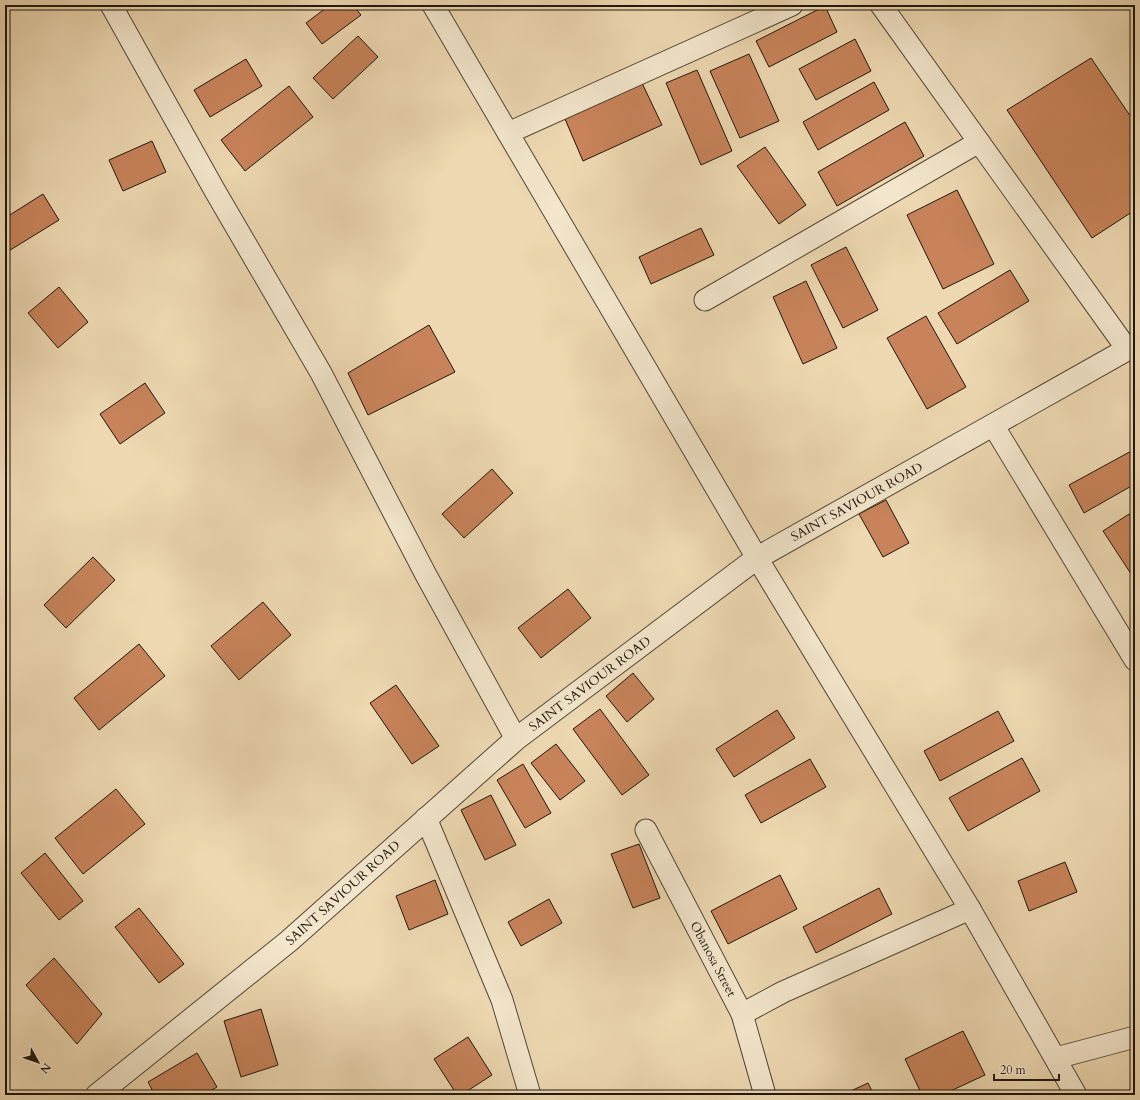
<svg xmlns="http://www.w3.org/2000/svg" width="1140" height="1100" viewBox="0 0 1140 1100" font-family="Cardo,serif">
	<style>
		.building { fill: #c8835a; stroke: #1e170e }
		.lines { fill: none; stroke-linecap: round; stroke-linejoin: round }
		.minor-casing { stroke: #524737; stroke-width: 23 }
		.tertiary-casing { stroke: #524737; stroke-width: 24 }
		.minor { stroke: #f3e6cc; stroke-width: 21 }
		.tertiary { stroke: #f3e6cc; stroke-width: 22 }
		.labels { text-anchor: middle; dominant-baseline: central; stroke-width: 3; stroke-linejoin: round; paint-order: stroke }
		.street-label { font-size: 13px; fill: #1e170e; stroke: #f3e6cc }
	</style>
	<rect width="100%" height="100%" fill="#edd8b1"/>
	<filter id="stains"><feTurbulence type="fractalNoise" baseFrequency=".005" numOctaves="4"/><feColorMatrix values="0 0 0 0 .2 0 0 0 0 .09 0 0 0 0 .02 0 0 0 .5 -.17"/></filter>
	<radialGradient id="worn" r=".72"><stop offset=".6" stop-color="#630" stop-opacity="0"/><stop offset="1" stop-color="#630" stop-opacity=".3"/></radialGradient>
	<!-- building -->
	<g class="building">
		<path d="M330,5H353L361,15L322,44L306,23Z"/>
		<path d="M825,6L837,32L769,67L756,41Z"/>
		<path d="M358,36L378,57L333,99L313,78Z"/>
		<path d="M855,39L871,71L816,100L799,69Z"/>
		<path d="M749,54L779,121L740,138L710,71Z"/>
		<path d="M1091,58L1135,123V210L1092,238L1007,110Z"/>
		<path d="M246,59L262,86L210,117L194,90Z"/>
		<path d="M697,70L732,151L701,165L666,83Z"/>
		<path d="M874,82L889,110L818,150L803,122Z"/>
		<path d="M642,83L662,125L583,161L565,119Z"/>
		<path d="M289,86L313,117L245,171L221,140Z"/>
		<path d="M905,122L924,156L837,206L818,172Z"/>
		<path d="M152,141L166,172L123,191L109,160Z"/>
		<path d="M765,147L806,205L779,224L737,166Z"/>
		<path d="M957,190L994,264L943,289L907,215Z"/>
		<path d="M43,194L59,220L7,252L5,249V218Z"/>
		<path d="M701,228L714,255L651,284L639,257Z"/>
		<path d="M846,247L878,310L843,328L811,265Z"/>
		<path d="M1010,270L1029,301L957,344L938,313Z"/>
		<path d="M806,281L837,348L803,364L773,297Z"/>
		<path d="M59,287L88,322L58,348L28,313Z"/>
		<path d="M926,316L966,387L927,409L887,338Z"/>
		<path d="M429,325L455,372L368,415L348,373Z"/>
		<path d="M145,383L165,413L120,444L100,414Z"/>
		<path d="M1135,449V484L1084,513L1069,485Z"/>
		<path d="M492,469L513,493L464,538L442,514Z"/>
		<path d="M886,500L909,543L883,557L859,514Z"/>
		<path d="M1129,514L1135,524V580L1103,531Z"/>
		<path d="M93,557L115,580L66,628L44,605Z"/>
		<path d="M568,589L591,618L541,658L518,628Z"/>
		<path d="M263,602L291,635L239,680L211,646Z"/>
		<path d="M139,644L165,676L99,730L74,698Z"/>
		<path d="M633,673L654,699L627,722L606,696Z"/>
		<path d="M396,685L439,746L412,764L370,703Z"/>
		<path d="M600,709L649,775L622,795L573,729Z"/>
		<path d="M777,710L795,738L734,777L716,749Z"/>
		<path d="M998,711L1014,741L940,781L924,751Z"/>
		<path d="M556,744L585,781L560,800L531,763Z"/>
		<path d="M1022,758L1040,791L968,831L949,798Z"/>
		<path d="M810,759L826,787L761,823L745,795Z"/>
		<path d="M523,764L551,813L525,828L497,780Z"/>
		<path d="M116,789L145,824L83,874L55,838Z"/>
		<path d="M491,795L516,845L485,860L461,810Z"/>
		<path d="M639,844L660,898L633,908L611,854Z"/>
		<path d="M45,853L83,901L59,920L21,873Z"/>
		<path d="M1065,862L1077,892L1029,911L1018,881Z"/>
		<path d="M780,875L797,909L728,944L711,911Z"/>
		<path d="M435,880L448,914L409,930L396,896Z"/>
		<path d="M879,888L892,914L816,953L803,927Z"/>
		<path d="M549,899L562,923L521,946L508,922Z"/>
		<path d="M139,908L184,964L159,983L115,927Z"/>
		<path d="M54,958L102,1014L77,1044L26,985Z"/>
		<path d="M261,1009L278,1065L241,1077L224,1021Z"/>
		<path d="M963,1031L985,1075L942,1095H922L905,1059Z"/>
		<path d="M468,1037L492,1075L461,1095H457L434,1059Z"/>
		<path d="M197,1053L217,1087L203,1095H155L148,1082Z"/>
		<path d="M868,1083L874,1095H842Z"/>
	</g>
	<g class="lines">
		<defs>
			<g id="minor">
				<path d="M111,5L215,191L321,373L426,575L516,739"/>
				<path d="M433,5L757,558L970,909L1076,1095"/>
				<path d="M881,5L1127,349"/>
				<path d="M508,133L792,5"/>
				<path d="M705,300L979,142"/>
				<path d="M993,425L1135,660"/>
				<path d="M426,818L502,1000L530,1095"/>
				<path d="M646,830L742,1014L765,1095"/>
				<path d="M742,1014L783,992L970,909"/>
				<path d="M1056,1058L1135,1037"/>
			</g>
			<path id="tertiary" d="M97,1095L289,941L516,739L757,558L1135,345"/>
		</defs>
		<!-- minor casing -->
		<use href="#minor" class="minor-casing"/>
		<!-- tertiary casing -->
		<use href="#tertiary" class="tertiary-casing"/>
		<!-- minor -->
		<use href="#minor" class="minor"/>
		<!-- tertiary -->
		<use href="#tertiary" class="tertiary"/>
	</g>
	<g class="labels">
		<!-- street labels -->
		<g class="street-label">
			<text transform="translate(857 502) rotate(-29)">SAINT SAVIOUR ROAD</text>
			<text transform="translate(590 684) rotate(-37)">SAINT SAVIOUR ROAD</text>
			<text transform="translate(343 893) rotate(-42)">SAINT SAVIOUR ROAD</text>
			<text transform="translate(713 959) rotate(62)">Obanosa Street</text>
		</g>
	</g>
	<!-- margin -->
	<rect width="1140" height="1100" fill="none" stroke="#edd8b1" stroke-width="20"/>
	<rect x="6" y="6" width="1128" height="1088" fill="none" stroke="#1e170e" stroke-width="2"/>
	<rect x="10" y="10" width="1120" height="1080" fill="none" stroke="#1e170e"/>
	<!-- north arrow -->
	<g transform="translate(38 1062) rotate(130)" stroke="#f3e6cc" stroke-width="3" paint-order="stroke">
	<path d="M0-3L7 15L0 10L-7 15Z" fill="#1e170e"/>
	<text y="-6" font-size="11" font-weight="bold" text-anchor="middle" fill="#1e170e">N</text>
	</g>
	<!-- scale -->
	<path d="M994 1074v6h65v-6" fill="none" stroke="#1e170e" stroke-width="2"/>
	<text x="1000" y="1074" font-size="12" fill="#1e170e" stroke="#f3e6cc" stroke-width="3" paint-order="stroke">20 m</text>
	<rect width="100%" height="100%" filter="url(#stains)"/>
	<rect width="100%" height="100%" fill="url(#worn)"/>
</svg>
